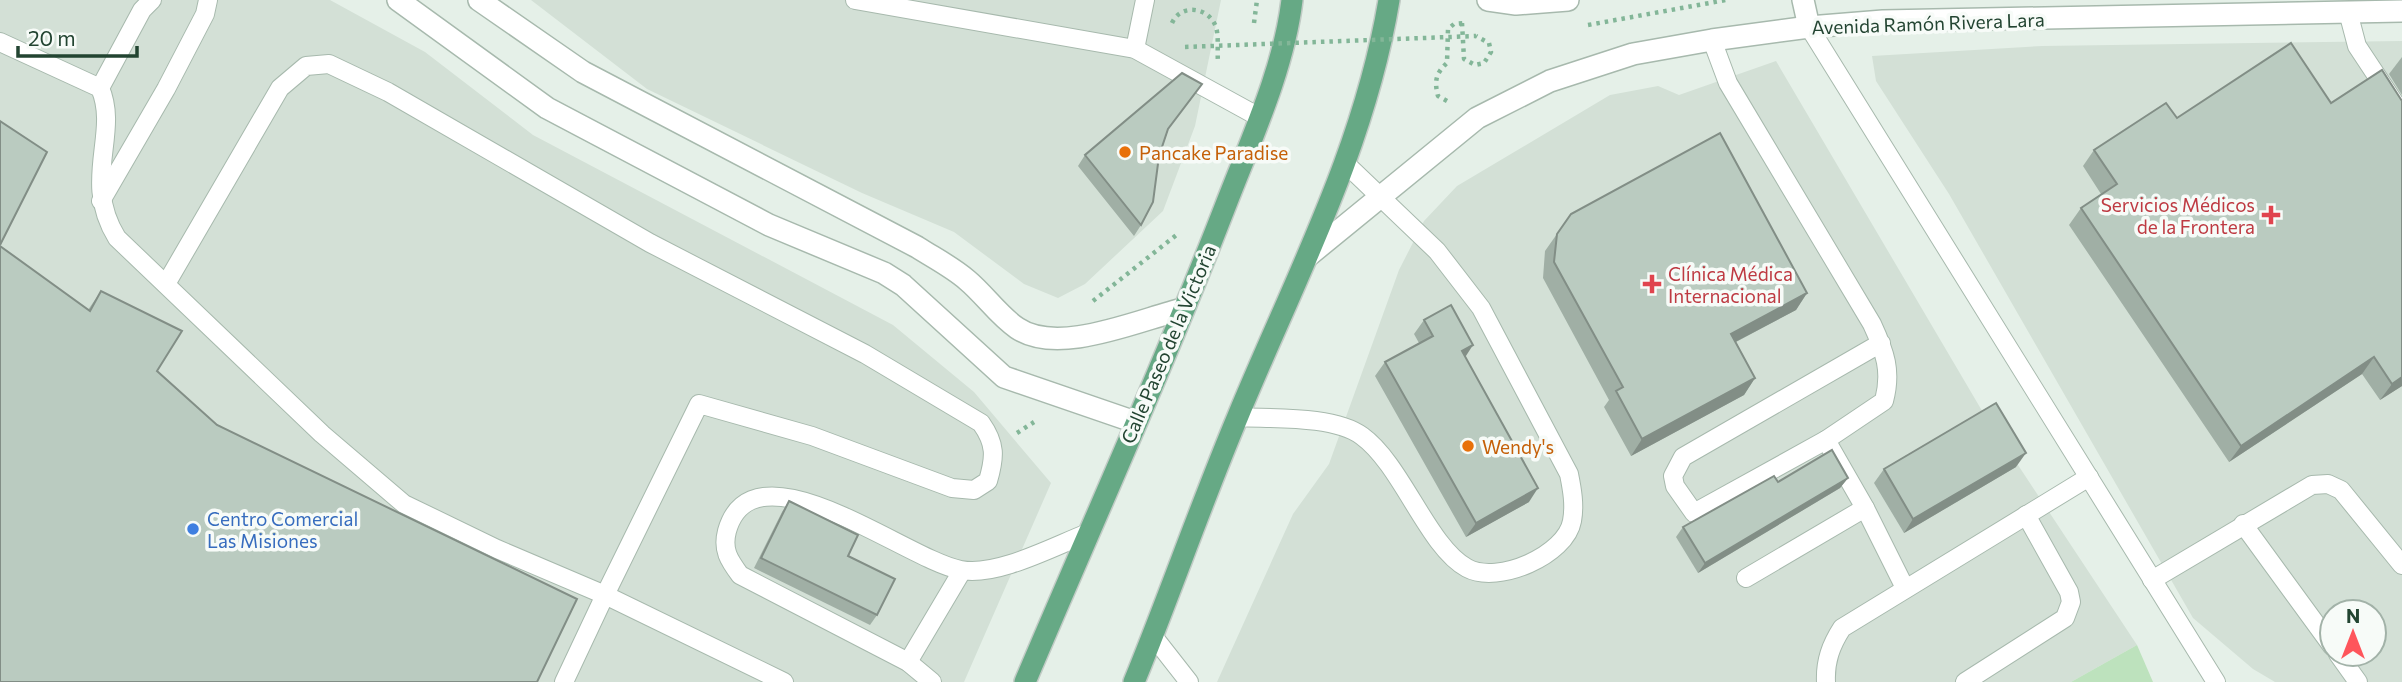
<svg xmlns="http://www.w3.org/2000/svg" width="2402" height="682" viewBox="0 0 2402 682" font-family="Commissioner,sans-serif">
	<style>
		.built { fill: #d3e0d6; fill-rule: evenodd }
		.green { fill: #bde2bd }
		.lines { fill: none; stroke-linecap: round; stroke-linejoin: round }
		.service-casing { stroke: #a7b9ad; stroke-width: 20 }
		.minor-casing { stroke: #a7b9ad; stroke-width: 24 }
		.tertiary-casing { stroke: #a7b9ad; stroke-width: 24 }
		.primary-casing { stroke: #c1cbc5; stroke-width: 24 }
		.path { stroke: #83b698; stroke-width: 4.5; stroke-dasharray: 3.5 5; stroke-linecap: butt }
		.service { stroke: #fff; stroke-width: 18 }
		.minor { stroke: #fff; stroke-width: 21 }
		.tertiary { stroke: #fff; stroke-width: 21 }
		.primary { stroke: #66a985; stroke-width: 21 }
		.path-bridge { stroke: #83b698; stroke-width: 4.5; stroke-dasharray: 3.5 5; stroke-linecap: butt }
		.wall { fill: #a0afa5 }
		.shaded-wall { fill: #828e86 }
		.building { fill: #bacbc0; stroke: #828e86; stroke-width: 2 }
		.food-dot { fill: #e8710a; stroke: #f7fbf8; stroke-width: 2.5 }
		.health-dot { fill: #e0444e; stroke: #f7fbf8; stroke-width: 2.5 }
		.shop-dot { fill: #3f7fe0; stroke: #f7fbf8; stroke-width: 2.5 }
		.labels { text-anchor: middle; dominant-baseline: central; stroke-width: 7; stroke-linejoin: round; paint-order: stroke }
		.street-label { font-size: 19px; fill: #224431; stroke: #f7fbf8 }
		.food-label { font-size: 19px; fill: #c56008; stroke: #f7fbf8; text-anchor: start }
		.health-label { font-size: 19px; fill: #be3a42; stroke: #f7fbf8; text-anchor: end }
		.shop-label { font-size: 19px; fill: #366cbe; stroke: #f7fbf8; text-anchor: start }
	</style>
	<rect width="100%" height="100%" fill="#e5f0e8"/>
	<!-- built -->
	<g class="built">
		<path d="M0,0H330L425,52L533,135L893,325L974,392L1051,483L964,682H0Z"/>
		<path d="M531,0H1221L1195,126L1163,211L1085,284L1058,298L1024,284L954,232L862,193L647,89Z"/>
		<path d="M2402,41V682H2275L2253,669L2193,618L1949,194L1876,81L1872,56L2042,46ZM2332,612H2374V654H2332Z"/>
		<path d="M1776,61L1981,409L2137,645L2071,682H1217L1293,514L1329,464L1399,270L1424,221L1457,186L1610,95L1658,86L1679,95Z"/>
	</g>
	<!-- green -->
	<path class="green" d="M2137,645L2153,682H2071Z"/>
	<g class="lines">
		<defs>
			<g id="service">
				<path d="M855,0L1135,49L1259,117"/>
				<path d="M2348,12L2357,46L2402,114"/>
				<path d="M1809,27L2216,682"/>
				<path d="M1712,40L1728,83L1872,324C1885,352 1892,371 1884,401L1826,440L1694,513L1675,486L1673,476L1683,457L1881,343"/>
				<path d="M0,42L100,88C120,134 81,180 117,238L322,434L404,504L497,549L605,595L564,682"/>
				<path d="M1135,49L1145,0"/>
				<path d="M100,88L142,10L152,0"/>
				<path d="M101,201L166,89L205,14L208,0"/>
				<path d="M166,284L280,88L306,66L329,64L388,92L650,243L865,354L981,423C996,444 995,457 988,481L974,490L952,488L812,436L699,404L605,595L784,682"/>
				<path d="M1237,417C1271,419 1334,415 1362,436C1402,465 1428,547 1467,568C1498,585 1566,555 1572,521C1575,505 1572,489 1569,474L1481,308L1437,251L1347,165"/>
				<path d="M1826,440L1865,508L1905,588"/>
				<path d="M2243,524L2332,646"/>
				<path d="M1746,578L1865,508"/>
				<path d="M2152,580L2312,485L2328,484L2341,490L2402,565"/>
				<path d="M1153,636L1189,682"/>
				<path d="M2338,654L2358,682"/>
				<path d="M908,662L962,571"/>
				<path d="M932,682L908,662L740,575C729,560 722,550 727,531C753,438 908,561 961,570C997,577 1054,546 1088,533"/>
				<path d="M1826,682C1825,661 1831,645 1842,628L2089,477"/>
				<path d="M1965,682L2065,618L2071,602L2069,592L2026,515"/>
			</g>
			<g id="minor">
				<path d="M398,0L547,108L769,225L884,273L903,285L1004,377L1135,422"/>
				<path d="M479,0L583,72L917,247C934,258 952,267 967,280C985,295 998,315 1017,328C1058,356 1138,320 1183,309"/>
			</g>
			<g id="tertiary">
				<path d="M1488,0L1516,4L1568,0"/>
				<path d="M1803,0L1809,27"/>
				<path d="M1308,256L1477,118L1550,81L1633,54L1712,40L1809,27L1883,21L2402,11"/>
			</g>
			<g id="primary">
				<path d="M1025,682C1092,524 1163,367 1225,207C1250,142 1284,69 1292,0"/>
				<path d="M1134,682C1170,594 1201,504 1238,416C1295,278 1364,150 1389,0"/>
			</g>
		</defs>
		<!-- service casing -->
		<use href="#service" class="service-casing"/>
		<!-- minor casing -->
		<use href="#minor" class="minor-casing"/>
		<!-- tertiary casing -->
		<use href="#tertiary" class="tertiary-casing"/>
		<!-- primary casing -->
		<use href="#primary" class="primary-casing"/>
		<!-- path -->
		<g class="path">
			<path d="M1172,23C1181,3 1209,7 1216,27C1219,37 1217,51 1218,62"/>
			<path d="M1254,23L1257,0"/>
			<path d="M1462,23L1464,59L1475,65L1484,63L1491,52L1489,43L1476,36"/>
			<path d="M1588,25L1726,0"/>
			<path d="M1447,101L1438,96C1434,81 1436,73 1447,63L1448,29L1454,24L1466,23"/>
			<path d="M1093,301L1179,233"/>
			<path d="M1017,433L1034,422"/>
		</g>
		<!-- service -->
		<use href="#service" class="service"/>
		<!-- minor -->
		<use href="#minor" class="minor"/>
		<!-- tertiary -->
		<use href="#tertiary" class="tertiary"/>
		<!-- primary -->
		<use href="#primary" class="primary"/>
		<!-- path-bridge -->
		<path class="path-bridge" d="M1185,47L1476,36"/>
	</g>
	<!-- wall -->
	<g class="wall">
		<path d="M2402,57V95L2389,74Z"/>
		<path d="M2331,103L2402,386L2380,400L2362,374L2229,462L2069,225L2081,208L2101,194L2083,166L2094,150L2177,118Z"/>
		<path d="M1168,130L1159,156L1141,225L1134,236L1078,166L1085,155Z"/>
		<path d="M1571,214L1807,293L1796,310L1736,342L1755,378L1744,395L1631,456L1604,407L1609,400L1543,278L1545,251Z"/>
		<path d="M101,291L157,371L217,425L0,682L88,310Z"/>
		<path d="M1424,320L1465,357L1529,502L1466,537L1375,376L1385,362L1419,343L1414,334Z"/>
		<path d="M2016,467L1904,533L1874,483L1884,469Z"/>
		<path d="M1848,478L1840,488L1698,573L1676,537L1683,527L1778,482Z"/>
		<path d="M789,501L877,615L870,625L754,568L782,512Z"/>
	</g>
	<!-- shaded-wall -->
	<g class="shaded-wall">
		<path d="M1807,293L1796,310L1720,350L1731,334Z"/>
		<path d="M1473,345L1464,359L1462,351Z"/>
		<path d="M2374,357L2362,374L2229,462L2241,446Z"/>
		<path d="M2402,377V386L2380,400L2392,384Z"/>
		<path d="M1755,378L1744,395L1631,456L1642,439Z"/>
		<path d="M2026,453L2016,467L1904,533L1913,519Z"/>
		<path d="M1848,478L1840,488L1698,573L1705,563Z"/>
		<path d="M1538,488L1529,502L1466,537L1476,523Z"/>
	</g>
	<!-- building -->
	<g class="building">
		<path d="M2291,43L2331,103L2382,70L2402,101V377L2392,384L2374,357L2241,446L2081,208L2117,184L2094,150L2166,103L2177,118Z"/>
		<path d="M1182,73L1202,84L1168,129L1159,156L1153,202L1141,225L1085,155Z"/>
		<path d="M0,121L47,152L0,245Z"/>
		<path d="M1720,133L1807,293L1731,334L1755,378L1642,439L1616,391L1623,387L1554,262L1557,234L1571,214Z"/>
		<path d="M0,246L90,311L101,291L182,331L157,371L217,425L577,599L537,682H0Z"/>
		<path d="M1451,305L1473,345L1462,351L1538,488L1476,523L1385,362L1433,336L1424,320Z"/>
		<path d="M1996,403L2026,453L1913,519L1884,469Z"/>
		<path d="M1832,450L1848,478L1705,563L1683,527L1774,476L1778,482Z"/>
		<path d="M789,501L858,535L848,556L895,579L877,615L761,558Z"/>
	</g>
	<!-- markers -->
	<g class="food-dot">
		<circle cx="1125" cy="152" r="7"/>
		<circle cx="1468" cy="446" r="7"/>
	</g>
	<g class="health-dot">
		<path d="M2267.5 204.5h7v7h7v7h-7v7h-7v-7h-7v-7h7z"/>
		<path d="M1648.5 273.5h7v7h7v7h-7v7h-7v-7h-7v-7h7z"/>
	</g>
	<circle class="shop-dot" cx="193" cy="529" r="7"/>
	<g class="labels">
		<!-- street labels -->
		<g class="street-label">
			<text transform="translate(1928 23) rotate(-2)">Avenida Ramón Rivera Lara</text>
			<text transform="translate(1168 344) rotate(-67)">Calle Paseo de la Victoria</text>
		</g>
		<!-- food labels -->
		<g class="food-label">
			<text x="1139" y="152">Pancake Paradise</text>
			<text x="1482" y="446">Wendy's</text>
		</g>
		<!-- health labels -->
		<g class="health-label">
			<text x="2255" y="204">Servicios Médicos<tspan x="2255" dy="22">de la Frontera</tspan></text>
			<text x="1668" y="273" text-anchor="start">Clínica Médica<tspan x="1668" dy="22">Internacional</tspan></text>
		</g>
		<!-- shop labels -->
		<g class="shop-label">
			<text x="207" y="518">Centro Comercial<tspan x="207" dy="22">Las Misiones</tspan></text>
		</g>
	</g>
	<!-- north arrow -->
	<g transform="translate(2353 633)"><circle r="33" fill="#f7fbf8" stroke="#a2b2a8" stroke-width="2"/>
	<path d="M0-5L12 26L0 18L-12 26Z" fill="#fe555b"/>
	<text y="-10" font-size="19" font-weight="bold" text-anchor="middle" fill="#224431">N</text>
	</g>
	<!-- scale -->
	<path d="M18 46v10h119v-10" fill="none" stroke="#224431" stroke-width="3.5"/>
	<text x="28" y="46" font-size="21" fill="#224431" stroke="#f7fbf8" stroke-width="5" paint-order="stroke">20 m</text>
</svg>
